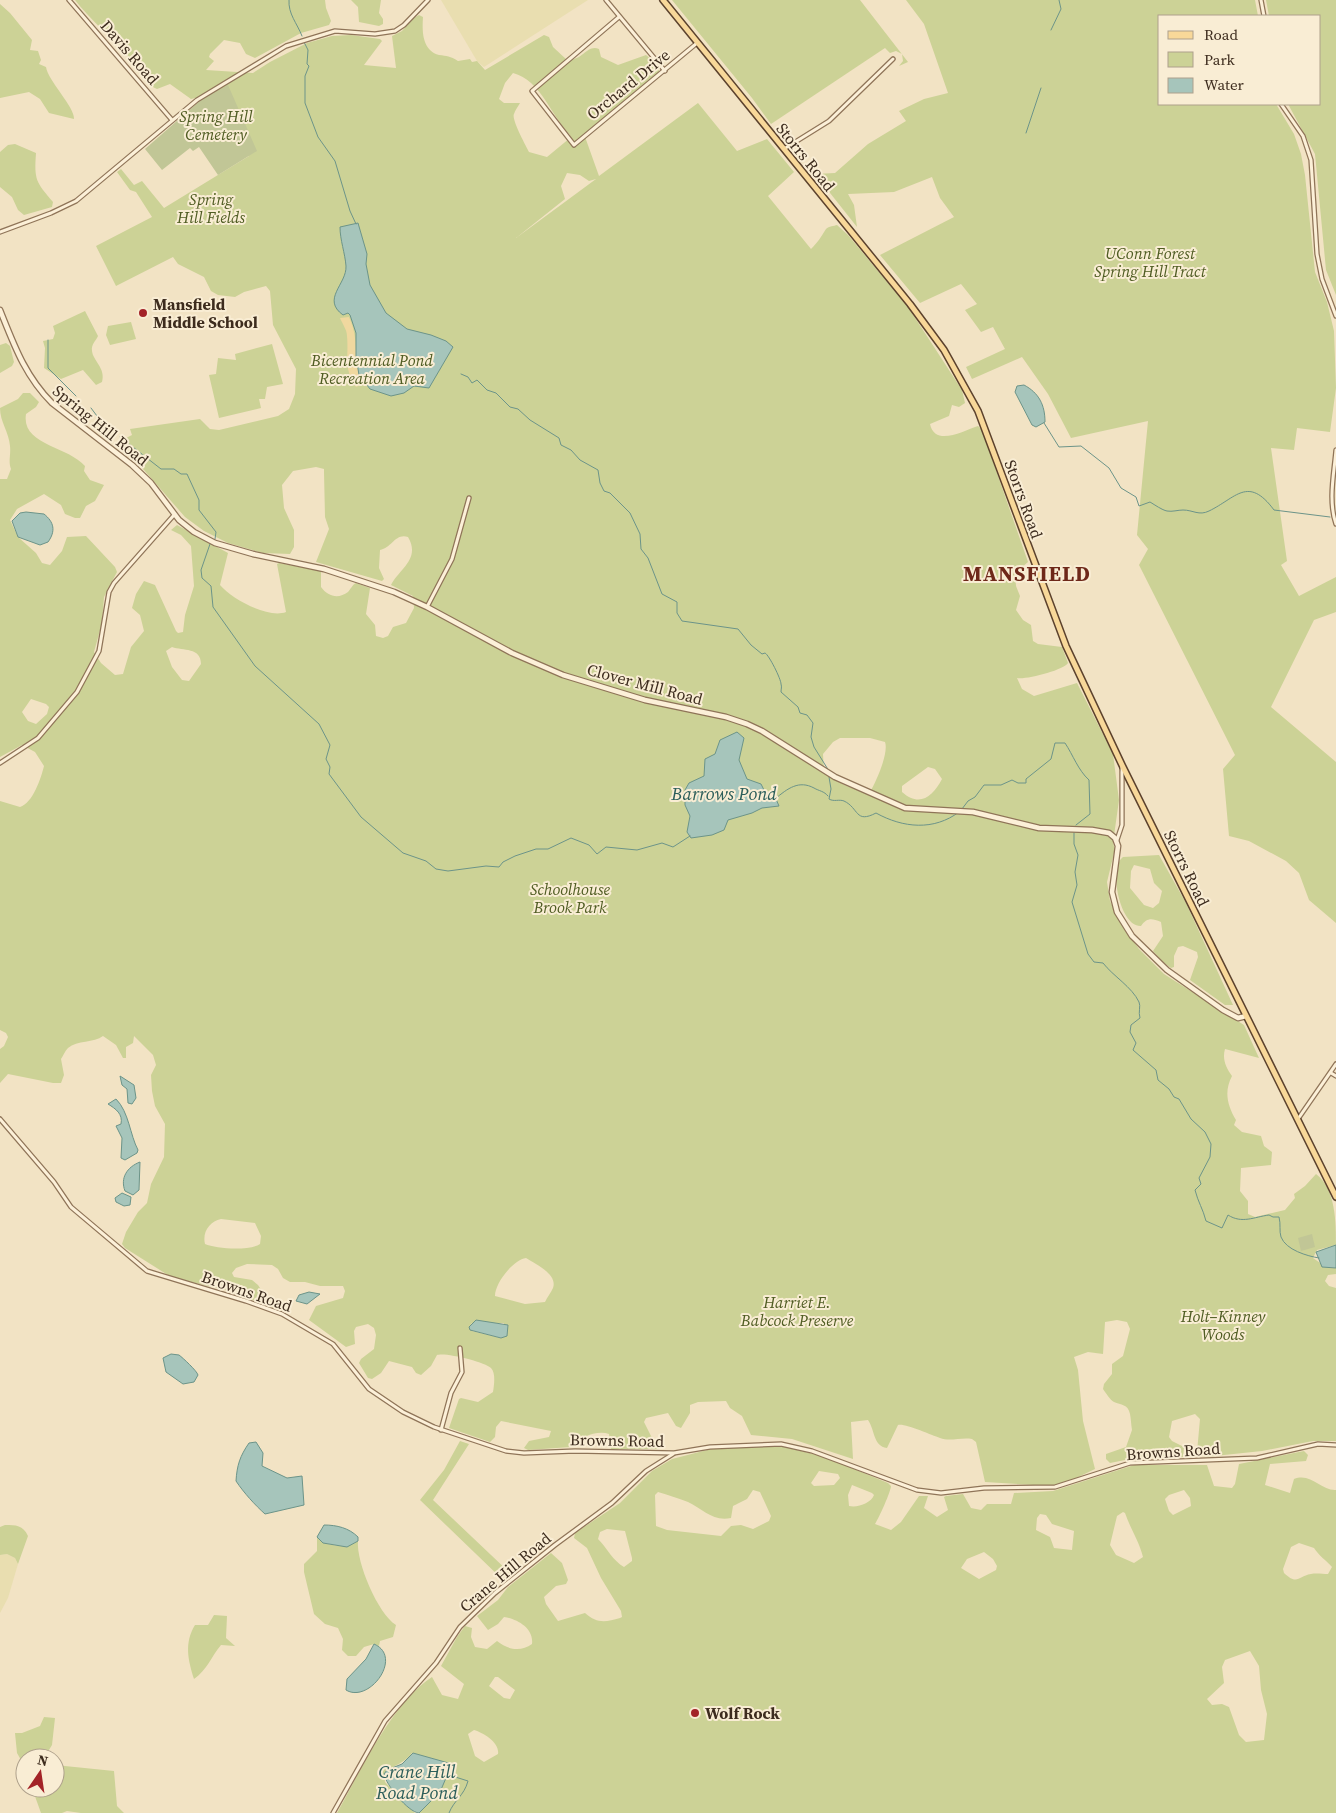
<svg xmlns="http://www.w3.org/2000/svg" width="1336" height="1813" viewBox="0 0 1336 1813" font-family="'Source Serif 4',serif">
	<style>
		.farmland { fill: #e9deb0 }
		.green { fill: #ccd296; fill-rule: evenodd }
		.sand { fill: #f0d89f }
		.cemetery { fill: #c1c696 }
		.water { fill: #a6c5bb; stroke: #6c9489 }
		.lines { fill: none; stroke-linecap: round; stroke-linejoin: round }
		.stream { stroke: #6c9489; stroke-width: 1 }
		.minor-casing { stroke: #8f7458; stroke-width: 5.5 }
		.tertiary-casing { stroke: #8f7458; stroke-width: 7 }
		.primary-casing { stroke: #5c422d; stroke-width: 8 }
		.minor { stroke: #fcf0d8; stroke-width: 3 }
		.tertiary { stroke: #fcf0d8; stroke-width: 4.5 }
		.primary { stroke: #f8d899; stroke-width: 5 }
		.poi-dot { fill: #a32327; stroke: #f9edd4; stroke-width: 2 }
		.labels { text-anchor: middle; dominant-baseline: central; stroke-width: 4; stroke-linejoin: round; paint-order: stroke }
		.street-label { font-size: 16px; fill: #3d2c1e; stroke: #f9edd4 }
		.park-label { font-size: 16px; font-style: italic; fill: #4f5c22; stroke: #f9edd4 }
		.poi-label { font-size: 16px; font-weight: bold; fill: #3d2c1e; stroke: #f9edd4; text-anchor: start }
		.water-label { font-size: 18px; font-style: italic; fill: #2c5e5a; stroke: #f9edd4 }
		.district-label { font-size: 21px; font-weight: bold; letter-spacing: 1px; fill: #6e2819; stroke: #f9edd4 }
	</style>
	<rect width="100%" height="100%" fill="#f2e3c4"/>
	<!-- farmland -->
	<g class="farmland">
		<path d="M441,0H588L484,67L477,61Z"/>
		<path d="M7,1554L15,1558L18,1564L8,1598L0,1613V1555Z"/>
	</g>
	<!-- green -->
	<g class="green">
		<path d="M75,0H325L326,8L331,21L329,25L301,33L255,58L246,54L240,43L224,40L210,54L209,57L214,61L206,70L253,73L270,62L307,43L332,36L351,35L380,39L382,41L364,65L396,68L392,36L402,31L412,19L419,15L423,17C422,31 422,50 439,55C447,56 450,56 458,61L470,59L472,62L477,61L485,70L544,35L549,37L553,47L567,60C583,61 587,44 599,49L601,57L618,65L646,55C651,59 660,66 659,73L584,134L599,176L698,103L737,151L767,139L794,172L768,196L811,249C818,242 821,237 826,229C829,226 834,226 837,225L848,235L908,307L962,390L965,403L959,407L952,405L949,416L930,424C935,447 963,431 978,426L982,430L1028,562L1015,573L1016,586L1020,596L1016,610L1023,620L1031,625L1033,641L1038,644L1062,647L1068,663C1064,670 1026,680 1017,678L1022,689L1034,696L1077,683L1113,754L1119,800L1113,843L1115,849L1107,882L1110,901L1122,925L1139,949L1164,974L1244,1025L1259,1058L1225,1049C1222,1059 1226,1068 1232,1076C1224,1091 1227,1105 1236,1120L1234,1125L1242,1132L1261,1136L1264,1146L1272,1152L1271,1165L1241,1168L1240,1191L1248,1201V1214L1255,1217L1285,1210L1295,1198L1294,1194L1305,1186L1316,1174C1336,1189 1336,1223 1336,1245L1317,1250L1313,1258L1326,1267L1336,1268V1274L1328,1275L1325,1281L1329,1286L1336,1288V1441H1313L1262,1451L1205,1457L1197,1452L1200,1419L1195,1414L1172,1421L1169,1437L1172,1441L1184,1447L1183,1457H1140L1110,1463L1106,1459V1454L1126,1447L1132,1430C1131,1424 1131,1419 1130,1414C1128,1404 1121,1405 1114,1402C1110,1400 1106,1393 1103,1389L1104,1384L1112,1374V1364L1123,1356L1130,1329L1127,1322L1117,1320L1105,1322L1103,1354L1088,1352L1074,1357L1078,1370L1083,1421L1095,1469L1072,1480L1050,1486L985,1482L976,1442L972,1439C961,1437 950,1442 940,1438C931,1435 905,1423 898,1425L887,1448C873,1446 875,1430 868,1420L851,1422L853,1459L792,1439L751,1435L742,1416L730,1408L726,1401L698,1402L690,1405V1413L681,1428L676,1426L668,1413L646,1418L644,1422L652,1438L660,1445L657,1449H611L609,1434C597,1430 580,1437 571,1447L528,1450L524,1448L529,1441L549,1437L551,1431L501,1421L496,1427L495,1437L490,1442L449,1428L459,1399L461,1398L478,1402L493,1392C494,1385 496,1373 491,1368C485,1362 445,1352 437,1355L431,1366L421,1375L416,1373L412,1367L389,1361L381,1373L372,1379L368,1378L359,1363L361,1359L374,1349L376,1335L374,1328L368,1324L356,1327L354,1331L355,1344L346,1347L309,1320L316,1306L343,1298L345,1291L343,1286H320L305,1282H290L283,1278L278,1269L272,1265L247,1264L236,1268L232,1273L234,1277L252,1280L258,1285L266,1297L284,1305L285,1312L229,1291L171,1277L125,1248L122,1244L126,1232L138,1212L147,1203L151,1184L164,1157L165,1124L155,1106L152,1091L151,1075L156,1065L153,1055L134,1036L133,1043L126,1047V1058H123L116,1045L103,1036C94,1043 77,1040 68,1048C65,1051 63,1056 61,1059L64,1075L61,1083H53L8,1074L0,1083V1049L4,1046L8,1037L6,1033L0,1030V801L20,807C33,803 41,778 44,766L35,752L22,745L0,757V479H7L11,469C8,461 11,455 10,446C9,432 0,422 0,408L18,399L23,393H30L39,402L36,407L26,414C21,445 68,446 85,466L84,471L90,480L104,485L95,501L86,506L80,518H75L65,514L61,505L44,494L17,509L10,520L18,537L36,553L42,563L50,565L62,551L67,537L86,536L115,567L117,572L104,597L102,623L94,652L101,663L115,675L123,674L131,647L144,631L140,615L132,608L136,594L144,581L155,585L176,631L178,633L183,632L185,615L194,586L191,546L181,535L171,530L177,525L228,553L220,585C232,599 268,619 286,612L277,564L279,563L321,571V587C328,597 339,599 348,592C351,589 352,585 356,583L370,588L366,614L375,625L376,636L383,638L388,636L393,627L406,623L414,608L413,596L391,585C399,569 421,559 408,537C395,533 392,548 380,550L379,568L384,579L382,581L316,562L329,529L325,517L324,472V469L316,467L293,471L282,485L284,508L294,530V547L290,554L263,553L228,543L204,531L185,517L144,470L116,443L132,435L130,429L200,419L210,429L219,430L278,416L289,409L295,394L296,369L273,325L270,291L266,286L244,292L235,297L218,295L211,291L204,277L178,264L173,257L116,286L96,246L152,217L136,192L130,190L117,172L121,169L134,185L142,181L164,208L249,156L205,100L200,97L191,99L170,84L157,89C140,81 136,63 124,51C108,35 89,18 75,0ZM513,73C541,80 551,116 570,135V138L547,157L529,152C526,146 511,119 514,114C515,110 518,107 520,103H504L499,99L505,83ZM567,173L580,175L589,181L596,179L516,238L565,199L561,186ZM172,647C183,651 201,647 201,664L189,681L182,680L172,667L166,651ZM31,699L46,704L49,707L47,714L36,724L28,721L22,712ZM840,738H870L885,742C889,753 876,782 870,792C860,793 830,780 824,772L823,754L833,742ZM928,767L935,769L942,779C933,796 920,808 902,792V786ZM221,1219L255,1223L261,1236L260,1244C250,1251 216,1249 205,1244C202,1232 210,1221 221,1219ZM526,1258C535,1264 558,1274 553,1288C551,1293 547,1297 545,1302L525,1304L495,1296C495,1283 513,1260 526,1258ZM472,1323H504L501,1338L472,1331L469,1327Z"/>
		<path d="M351,0H381L379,13L383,19V24L379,26L359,22L358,7Z"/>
		<path d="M672,0H860L908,62L899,66L903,61L902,54L896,51L890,53L885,48L771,124L752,98Z"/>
		<path d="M906,0H1255L1258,16H1160V104H1276L1294,134L1301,154L1305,175L1315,272L1327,302L1334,331L1336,388L1330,432L1297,428L1294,450L1271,448L1287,561L1281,565L1299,596L1336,577V612L1314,620L1271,707L1336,762V923L1309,900L1299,873L1286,861L1249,841L1229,836L1223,769L1235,755L1139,565L1148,549L1137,535L1148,421L1071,438L1048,394L1022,357L972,379L966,367L1005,349L993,327L981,332L965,310L977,304L961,284L920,303L880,255L954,217L940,198L932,177L894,192L848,194L854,205L857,227L815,174L835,173L868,144L906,121L899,111L924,99L948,93L924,24Z"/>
		<path d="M1266,0H1336V295L1326,270L1315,154L1288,104H1320V16H1269Z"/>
		<path d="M0,4L10,13L32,40L30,50L38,51L41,60L39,64L46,67C48,81 75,107 74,119L49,113L40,99L29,92L0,98Z"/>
		<path d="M15,144L36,153C34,180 36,182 53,202L52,207L24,215L18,210L12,197L0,187V152L8,145Z"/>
		<path d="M85,311L98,336C96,341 91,344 92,351C93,361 106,368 102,382L96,385L83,370L61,379L44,368L45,348L43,341L53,339L55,333L53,326Z"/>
		<path d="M131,322L136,339L110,345L106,335L108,326Z"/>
		<path d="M6,343L10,346L14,362L12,366L0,373V345Z"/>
		<path d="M272,344L283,384L267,387L265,399H259L261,408L219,418L209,375L216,374L218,358L236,360L235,354Z"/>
		<path d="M1159,855L1186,903L1233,1005H1225L1190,980L1198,957L1197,952L1183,946L1178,947L1174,956V967L1171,968L1163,962L1153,951L1163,936L1161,922C1151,918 1147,918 1141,926C1120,927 1108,868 1123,857ZM1134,865L1150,869L1154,883L1162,891L1159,903L1153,908L1144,905L1130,888L1131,871Z"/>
		<path d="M460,1441L469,1444L433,1500L510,1573L503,1580L420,1500L444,1470Z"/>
		<path d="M777,1445L825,1457L888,1483L891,1486C891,1491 879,1518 875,1524L891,1530L901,1522L919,1496H928L924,1508L937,1517L948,1510L944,1497L946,1496L963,1494L971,1508L981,1510L987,1504H1011L1014,1493L1053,1491L1134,1465H1207L1214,1486L1232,1488L1235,1484L1239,1464L1304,1451L1308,1455L1306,1461L1270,1464L1265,1485L1290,1493L1294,1479C1311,1472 1321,1491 1336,1490V1813H419L447,1774L452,1764L412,1753C403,1765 390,1766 384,1774L385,1782L415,1813H337C360,1772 392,1703 432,1677L442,1695L458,1699L464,1684L441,1666L457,1637L465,1626L472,1628L471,1637L475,1647L487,1649L497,1641C508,1650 521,1652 532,1644C534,1628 517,1619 504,1617L498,1624L488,1630L477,1616L498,1600L508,1587L551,1553L562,1563L568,1580L566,1584L556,1586L544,1597L546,1604L558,1621L585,1613C597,1624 606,1622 620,1618L622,1617L621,1611L601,1578L587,1548L574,1538L575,1533L620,1503L652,1471L672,1459L711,1449ZM819,1471L838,1474L840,1478L834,1485L814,1486L811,1483ZM852,1485L872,1493L874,1495C871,1503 858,1508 849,1506L848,1495ZM753,1490L760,1492L771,1516L769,1521L753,1529L741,1525L731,1526L721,1536L667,1530L656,1526L655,1495L658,1492C668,1495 678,1498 688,1502C703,1509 713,1522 731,1518L733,1506L747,1499ZM1184,1490L1190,1498L1191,1506L1173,1515L1169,1511L1165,1499L1169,1495ZM1123,1512L1125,1513C1130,1528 1139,1541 1143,1557L1134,1563L1116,1555L1110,1545L1117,1516ZM1040,1514L1046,1515L1052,1524L1074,1531L1072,1550L1054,1548L1050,1537L1036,1530L1037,1518ZM607,1529L625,1531L632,1558V1561L624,1567C613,1561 607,1548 598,1539L600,1532ZM1299,1543L1314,1548C1319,1556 1326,1560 1332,1567L1328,1574C1323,1574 1316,1573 1311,1574C1298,1576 1298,1586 1284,1573L1283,1569L1291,1547ZM984,1552L993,1559L997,1566L996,1570L979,1579L961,1568L967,1559ZM1250,1651L1259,1666L1261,1690L1267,1714L1264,1740L1246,1742L1239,1735L1229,1707L1222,1704L1212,1705L1207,1699L1224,1683L1222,1667L1225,1660ZM495,1677H498L515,1690L510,1699L504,1698L489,1686ZM474,1730C484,1733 500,1743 498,1754L484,1762L475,1756L468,1734Z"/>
		<path d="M5,1525C16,1525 23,1525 28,1536L18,1564L15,1558L7,1554L0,1555V1527Z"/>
		<path d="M317,1537C324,1547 348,1548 358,1541C356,1562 378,1614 396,1625L393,1637L380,1641L379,1646L374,1644L364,1647L356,1656H348L342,1650L343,1639L338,1628L325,1624L314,1614L304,1572V1564L317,1551Z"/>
		<path d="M214,1615L227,1616L226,1638L235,1646L221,1645C211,1657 207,1670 194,1679C188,1660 184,1643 195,1625H208Z"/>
		<path d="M44,1717L55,1718L52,1745L44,1758H25V1767L17,1753L15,1733H22L40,1726Z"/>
		<path d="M55,1765L114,1771L117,1806L124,1813H81L67,1811L62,1813H41L32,1788H55Z"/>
	</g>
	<!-- sand -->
	<path class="sand" d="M349,317C362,345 349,362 368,387L363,384L356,387C343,367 349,358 347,336C347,330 342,323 340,318Z"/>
	<!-- cemetery -->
	<g class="cemetery">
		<path d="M228,85L257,151L218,175L199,147L193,151L190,148L162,170L145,149L203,98Z"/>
		<path d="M1312,1234L1315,1247L1301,1251L1298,1238Z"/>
	</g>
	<!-- water -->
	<g class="water">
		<path d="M358,223L367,254L366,264L370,285L386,313L407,329L431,335L446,341L453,347L429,388L414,386L404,393L391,396L370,389L359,375L356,357V333L350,315L348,313L343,315C321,299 347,284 346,266C345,253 340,240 340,227Z"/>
		<path d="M1024,385C1039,393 1045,405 1045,422L1036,427L1032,425L1015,392L1017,386Z"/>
		<path d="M26,512L44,514C54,522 56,531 48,542L40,545L18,537L12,521L20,513Z"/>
		<path d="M737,732L744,738L739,760L747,779L761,784L766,794L776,799L779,806L762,808L752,813L728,820L724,830L712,835L691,838L687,832L690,816L685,805V790L689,783L704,776L705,759L715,754L720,740Z"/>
		<path d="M120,1076L134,1085L136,1098L132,1104L128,1103L127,1089L122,1085Z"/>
		<path d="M116,1099C129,1112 130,1135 138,1150L137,1153L125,1160L121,1158L122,1138L116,1126L121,1124C123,1114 116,1109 108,1104Z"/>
		<path d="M140,1162L139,1190L133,1195L125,1191C120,1178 127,1167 140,1162Z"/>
		<path d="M122,1193L131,1197L130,1205L124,1206L116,1202L115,1198Z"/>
		<path d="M1336,1245V1268L1322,1267L1316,1252Z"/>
		<path d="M309,1292L320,1294L307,1304L296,1301L299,1295Z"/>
		<path d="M476,1320L508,1325L507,1336L501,1338L470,1330L469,1327Z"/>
		<path d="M171,1354L179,1355C183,1358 197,1371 198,1375L194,1382L183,1384L166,1372L163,1358Z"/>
		<path d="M256,1442L263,1453L262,1466L287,1478L302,1476L304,1505L265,1514C255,1505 244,1493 236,1481C237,1465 240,1456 249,1443Z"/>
		<path d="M324,1525C337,1525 349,1528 358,1537V1541L347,1547L323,1543L317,1537Z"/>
		<path d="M374,1644C404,1657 369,1704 346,1690L347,1679L366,1659Z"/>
		<path d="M413,1753L452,1764L440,1792L419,1813C408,1812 386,1785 384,1774L387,1770L402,1764Z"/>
	</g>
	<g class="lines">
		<!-- stream -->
		<g class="stream">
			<path d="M289,0C288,14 297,23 302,36"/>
			<path d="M1051,30L1061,9L1059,0"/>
			<path d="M304,42L308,50L307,64L309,66L305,76V103L318,137L335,161L350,211L356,224"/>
			<path d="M1026,133L1041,88"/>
			<path d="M48,340V368L76,396"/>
			<path d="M461,374L468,377L472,383L477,380L487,390L496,393L510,407L518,409L530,420L559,438L561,445L571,450L580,460L598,470L600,483L604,491L610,493L630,513L640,534L641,549L648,558L662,594L677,602V613L682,621L738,629L751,645L762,654L765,653C769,655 781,679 781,684C782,687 781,689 781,692L798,707L800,713L807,715L813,723L811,737L814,747L829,771"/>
			<path d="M91,408L103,424"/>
			<path d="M1044,423L1059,447L1081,446L1109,468L1121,488L1136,497L1139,506L1150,502C1155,505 1162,510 1167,511C1172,512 1178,510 1183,510C1193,510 1199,516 1209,511C1236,498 1248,475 1274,510L1330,517"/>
			<path d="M120,437L161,469H174L181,474H187L199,500V510L216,532L215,539"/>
			<path d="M210,544L201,570L202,578L211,586L213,607L255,666L319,724L330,745L326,759L330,767L329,774L361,817L403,853L426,861L436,869L448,871L486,866L499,867L503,862L515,856L536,849H548L571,838L589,845L597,854L606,847L637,850L662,843L673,847L690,836"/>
			<path d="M829,777L831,789L829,799C834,802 839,799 844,801C859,808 855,824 876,813C903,828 934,831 959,812"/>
			<path d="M775,799C788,788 799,780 814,788C819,791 824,791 828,796"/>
			<path d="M962,809L968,801L975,797L984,785H1001L1012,780L1018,783H1026V779L1051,759L1055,743H1065C1073,755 1078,770 1089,780L1090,814L1076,825"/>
			<path d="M1074,833V844L1078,855L1075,872L1077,885L1072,902L1088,954L1094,962L1103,963C1113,976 1132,987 1139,1002C1141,1006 1138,1012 1140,1018L1131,1025L1130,1032L1136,1043L1133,1050L1156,1070L1158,1080L1169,1089L1174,1097L1179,1099L1191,1119L1205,1132L1211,1144L1210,1157L1199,1178L1201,1184L1195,1190C1198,1202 1203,1209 1206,1221L1222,1228L1228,1215C1242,1224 1254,1217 1269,1215L1273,1217H1279C1281,1224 1279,1231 1281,1237C1286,1250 1307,1256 1319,1258"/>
			<path d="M449,1775L468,1781C464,1796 454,1800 449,1813"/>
		</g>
		<defs>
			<g id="minor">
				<path d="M69,0L172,120"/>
				<path d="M606,0L665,71"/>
				<path d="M1261,0L1264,16"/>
				<path d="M619,17L532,91L574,145L697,43"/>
				<path d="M1281,104L1303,136L1311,160L1317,254L1322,279L1336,316"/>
				<path d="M784,149L829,121L893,59"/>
				<path d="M0,232L51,213L76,201L197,100L286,46L335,31L375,34L395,31L404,25L428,0"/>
				<path d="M1336,450C1334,474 1328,501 1336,524"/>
				<path d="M427,607L452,559L469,498"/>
				<path d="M0,763L38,738L77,692L99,651L109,592L114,583L174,515"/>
				<path d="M1117,840L1122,825V767"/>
				<path d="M1331,1073L1336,1076"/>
				<path d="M0,1119L54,1182L71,1207L147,1271L246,1301L282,1314L333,1344L369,1389L403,1412L434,1427L506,1451L524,1453L575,1451L674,1453L710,1447L781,1444L812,1451L917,1490L941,1493L984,1488L1055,1487L1130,1463L1257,1458L1318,1444L1336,1445"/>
				<path d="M1298,1119L1336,1064"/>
				<path d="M441,1430L451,1393L462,1372L460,1348"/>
				<path d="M333,1813L385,1721L436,1663L460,1627L495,1593L555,1545L612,1503L646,1471L673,1454"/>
			</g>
			<path id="tertiary" d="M0,310C14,345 25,376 52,403L132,465L151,483L179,520L194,532L215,543L253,554L324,569L394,592L427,607L512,653L563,675L645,700L726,717L747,724L762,731L835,777L905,808L973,812L1039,828L1092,830L1109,833L1115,838L1118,846L1112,892L1117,912L1132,936L1167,970L1223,1010L1238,1018L1246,1016"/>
			<path id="primary" d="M663,0L910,304L944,350L978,411L1066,646L1122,765L1336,1197"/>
		</defs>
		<!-- minor casing -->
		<use href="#minor" class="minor-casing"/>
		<!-- tertiary casing -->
		<use href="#tertiary" class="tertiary-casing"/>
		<!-- primary casing -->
		<use href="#primary" class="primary-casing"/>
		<!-- minor -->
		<use href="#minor" class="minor"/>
		<!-- tertiary -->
		<use href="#tertiary" class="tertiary"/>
		<!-- primary -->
		<use href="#primary" class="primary"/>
	</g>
	<!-- markers -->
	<g class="poi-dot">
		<circle cx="143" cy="313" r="5"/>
		<circle cx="695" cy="1713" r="5"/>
	</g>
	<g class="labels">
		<!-- street labels -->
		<g class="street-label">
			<text transform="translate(130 52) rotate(49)">Davis Road</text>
			<text transform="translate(628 84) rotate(-39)">Orchard Drive</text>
			<text transform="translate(806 157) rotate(51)">Storrs Road</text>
			<text transform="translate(101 425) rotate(39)">Spring Hill Road</text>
			<text transform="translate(1024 499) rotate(70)">Storrs Road</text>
			<text transform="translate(645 684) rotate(15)">Clover Mill Road</text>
			<text transform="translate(1187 868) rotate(64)">Storrs Road</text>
			<text transform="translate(247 1291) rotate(19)">Browns Road</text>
			<text transform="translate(617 1440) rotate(1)">Browns Road</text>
			<text transform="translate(1173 1451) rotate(-4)">Browns Road</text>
			<text transform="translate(505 1572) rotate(-40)">Crane Hill Road</text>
		</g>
		<!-- park labels -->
		<g class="park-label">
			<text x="216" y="116">Spring Hill<tspan x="216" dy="18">Cemetery</tspan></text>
			<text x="211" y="199">Spring<tspan x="211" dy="18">Hill Fields</tspan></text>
			<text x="1150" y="253">UConn Forest<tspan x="1150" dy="18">Spring Hill Tract</tspan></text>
			<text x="372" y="360">Bicentennial Pond<tspan x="372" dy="18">Recreation Area</tspan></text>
			<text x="570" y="889">Schoolhouse<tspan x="570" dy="18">Brook Park</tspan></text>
			<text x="797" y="1302">Harriet E.<tspan x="797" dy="18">Babcock Preserve</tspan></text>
			<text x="1223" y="1316">Holt–Kinney<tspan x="1223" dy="18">Woods</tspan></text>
		</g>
		<!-- poi labels -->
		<g class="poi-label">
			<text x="153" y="304">Mansfield<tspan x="153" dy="18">Middle School</tspan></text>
			<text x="705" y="1713">Wolf Rock</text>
		</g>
		<!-- water labels -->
		<g class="water-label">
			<text x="724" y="793">Barrows Pond</text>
			<text x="417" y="1771">Crane Hill<tspan x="417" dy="21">Road Pond</tspan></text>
		</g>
		<!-- district labels -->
		<g class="district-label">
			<text x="1027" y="573">MANSFIELD</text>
		</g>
	</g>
	<!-- legend -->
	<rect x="1158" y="15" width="162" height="90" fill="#f9edd4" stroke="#aea08b"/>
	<rect x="1168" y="31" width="25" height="8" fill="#f8d899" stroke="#aea08b"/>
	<text x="1204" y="40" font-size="15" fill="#3d2c1e">Road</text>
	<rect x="1168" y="52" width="25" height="15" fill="#ccd296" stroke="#aea08b"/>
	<text x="1204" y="65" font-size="15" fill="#3d2c1e">Park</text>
	<rect x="1168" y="78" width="25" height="15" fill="#a6c5bb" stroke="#aea08b"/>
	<text x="1204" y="90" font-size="15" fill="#3d2c1e">Water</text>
	<!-- north arrow -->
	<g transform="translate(40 1773) rotate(13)"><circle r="24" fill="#f9edd4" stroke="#aea08b"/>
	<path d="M0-4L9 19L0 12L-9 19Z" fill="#a32327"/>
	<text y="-8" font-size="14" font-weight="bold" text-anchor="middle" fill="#3d2c1e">N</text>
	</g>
</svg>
